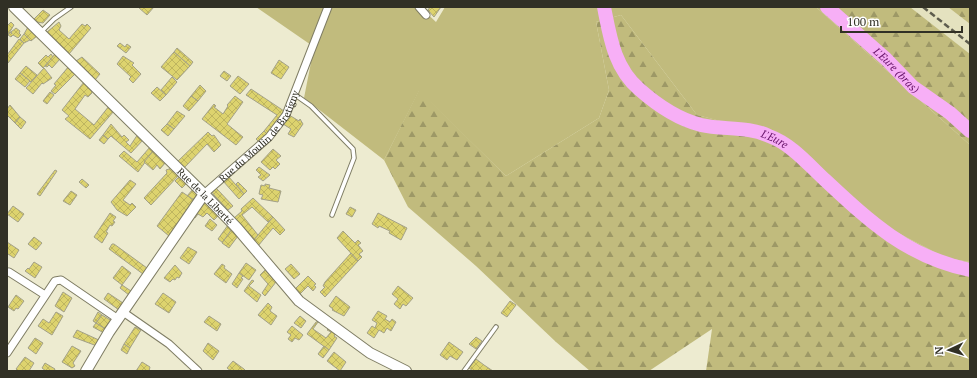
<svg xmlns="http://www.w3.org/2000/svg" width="977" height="378" viewBox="0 0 977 378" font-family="'PT Serif',serif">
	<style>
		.built { fill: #e4e2bf }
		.green { fill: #c1bb7d }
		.forest { fill: url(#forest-firs) }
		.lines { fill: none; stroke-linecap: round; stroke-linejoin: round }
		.river { stroke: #f7aff6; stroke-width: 14 }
		.building { fill: url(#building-cross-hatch); stroke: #a3a188 }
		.lane-casing { stroke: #7f7d64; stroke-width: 5.5 }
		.street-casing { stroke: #7f7d64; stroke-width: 9 }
		.secondary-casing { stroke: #7f7d64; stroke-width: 12 }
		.lane { stroke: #fff; stroke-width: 3.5 }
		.street { stroke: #fff; stroke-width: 7 }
		.secondary { stroke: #fff; stroke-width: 10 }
		.rail { stroke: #5e5d4e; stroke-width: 2.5; stroke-dasharray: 6 3; stroke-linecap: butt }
		.labels { text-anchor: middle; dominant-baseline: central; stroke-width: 3; stroke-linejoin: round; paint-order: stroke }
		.street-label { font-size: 10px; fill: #313025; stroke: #fff }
		.water-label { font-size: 11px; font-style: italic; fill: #68136a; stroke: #fff }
	</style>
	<defs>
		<pattern id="forest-firs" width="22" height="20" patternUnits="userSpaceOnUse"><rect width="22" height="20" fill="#c1bb7d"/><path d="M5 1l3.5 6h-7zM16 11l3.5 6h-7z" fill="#9d9866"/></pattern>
		<pattern id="building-cross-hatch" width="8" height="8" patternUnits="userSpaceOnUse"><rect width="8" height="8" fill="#ddd36e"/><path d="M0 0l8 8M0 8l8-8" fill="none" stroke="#beb55f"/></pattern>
	</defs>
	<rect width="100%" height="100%" fill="#edebd0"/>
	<!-- built -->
	<path class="built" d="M910,7H948L970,24V54Z"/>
	<!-- green -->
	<path class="green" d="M256,7H420L436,22L445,7H816L970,145V262L946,258L877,222L790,139L697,115L621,15L596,22L609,90L599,118L506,176L419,91L384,160L304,98L314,47Z"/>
	<!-- forest -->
	<g class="forest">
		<path d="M816,7H910L970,54V145Z"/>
		<path d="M948,7H970V24Z"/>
		<path d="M621,15L697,115L790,138L877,222L946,258L970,262V371H706L712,329L649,371H590L556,342L476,266L408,207L384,160L419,90L506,176L599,118L609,90L596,22Z"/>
	</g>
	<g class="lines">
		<!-- river -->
		<g class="river">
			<path id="s1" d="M604,7C610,37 614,67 639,89C657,105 677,119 701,125C723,130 748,126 769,136C791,144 807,163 824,179C869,221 907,257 970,270"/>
			<path id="s2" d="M827,7L886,59L913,87L950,113L970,131"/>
		</g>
	</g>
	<!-- building -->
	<g class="building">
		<path d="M138,7H154L147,15Z"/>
		<path d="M430,7H441L434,17L428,10Z"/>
		<path d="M43,10L50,15L43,23L37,22L34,19Z"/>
		<path d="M11,22L14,25L8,35L7,26Z"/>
		<path d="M59,22L61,26L59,30L69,39L82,24L85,26L87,24L91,28L69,54L47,32Z"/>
		<path d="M28,27L37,36L31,41L24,34Z"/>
		<path d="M16,28L20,31L19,33L21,35L18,38L13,35L11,37L8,35L10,32L12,34L11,32Z"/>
		<path d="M24,34L30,40L24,43L20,39Z"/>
		<path d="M19,39L24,43L8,63L7,55Z"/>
		<path d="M120,43L125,47L127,44L131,47L126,53L117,46Z"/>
		<path d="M177,48L193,62L190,66L174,52Z"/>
		<path d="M174,52L190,66L177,80L161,67Z"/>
		<path d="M51,54L53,57L43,68L38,63L46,55L48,57Z"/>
		<path d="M55,54L60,59L52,68L49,65L47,67L45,66Z"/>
		<path d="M123,56L134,63L132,65L141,74L133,83L129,79L131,77L117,64Z"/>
		<path d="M82,57L100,74L95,80L76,61Z"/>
		<path d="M279,60L289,67L281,79L271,73Z"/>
		<path d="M26,66L37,75L31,82L20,73Z"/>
		<path d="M69,66L76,73L55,94L51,91L56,85L54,84Z"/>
		<path d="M44,68L52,78L43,84L42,83L33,94L26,88Z"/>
		<path d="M224,71L231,76L227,81L220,76Z"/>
		<path d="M20,73L30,81L25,87L15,79Z"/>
		<path d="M238,76L249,84L240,94L230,86Z"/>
		<path d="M172,77L177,82L166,95L161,90Z"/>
		<path d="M84,82L92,89V93L88,97L85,95L75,109L94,125L109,106L114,111L90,139L65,119L69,116L62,110Z"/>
		<path d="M200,85L206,91L198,101L191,96Z"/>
		<path d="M157,87L166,95L160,101L151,93Z"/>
		<path d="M251,89L284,111L267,134L264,131L277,115L246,95Z"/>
		<path d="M50,92L54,95L47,104L43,101Z"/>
		<path d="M191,96L198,101L189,111L183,106Z"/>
		<path d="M235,96L243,102L227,124L243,137L236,145L202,119L214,104L216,106L214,107L223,114L228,106L227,105Z"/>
		<path d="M10,105L20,117L15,123L7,115V109Z"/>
		<path d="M177,111L185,116L174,129L167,124Z"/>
		<path d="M289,115L299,121L300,119L303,124L294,137L288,134L291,129L283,124Z"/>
		<path d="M20,117L26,122L21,129L15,123Z"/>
		<path d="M111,124L122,137L124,135L129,140L126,142L130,146L138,134L143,140L131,153L111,136L108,139L103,135Z"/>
		<path d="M167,124L174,129L168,136L161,130Z"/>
		<path d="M264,131L267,134L259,142L256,139Z"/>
		<path d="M208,132L212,136L214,135L221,145L214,152L207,144L183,169L177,162Z"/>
		<path d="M103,135L108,139L104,144L99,140Z"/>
		<path d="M150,147L154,150L138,172L119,156L124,151L137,162Z"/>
		<path d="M273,149L281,156L276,160L280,164L275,169L273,167L270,170L261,162Z"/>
		<path d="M154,150L166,162L160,169L157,165L153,170L144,162Z"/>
		<path d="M259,167L270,175L263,181L258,177L261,175L256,170Z"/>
		<path d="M172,168L179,175L151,205L144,198L167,173L166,170Z"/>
		<path d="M55,170L57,171L40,196L37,194Z"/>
		<path d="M180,176L187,183L182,188L175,181Z"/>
		<path d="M228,176L244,194L239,199L223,181Z"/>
		<path d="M82,179L89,185L86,188L79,182Z"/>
		<path d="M130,180L136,184L123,200L130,205L132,203L136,207L127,216L117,210L111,202Z"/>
		<path d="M238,182L247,191L244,194L236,184Z"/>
		<path d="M265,184L270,185L269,188L281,191L278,202L261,199L263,195L259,194L261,185L265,186Z"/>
		<path d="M216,188L218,190L233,206L228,210L214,195L212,192Z"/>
		<path d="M193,189L197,193L194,200L187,196Z"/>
		<path d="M71,191L77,195L70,205L63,201Z"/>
		<path d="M182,192L194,200L169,236L157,226Z"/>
		<path d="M253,198L273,217L268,222L252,207L242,215L258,235L253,241L234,218L242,211L241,209Z"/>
		<path d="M205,201L219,215L214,220L207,213L203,217L198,214L195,218L191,215Z"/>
		<path d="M13,206L24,214L18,222L7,214Z"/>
		<path d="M350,207L356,210L352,217L346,214Z"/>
		<path d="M110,213L116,217L113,221L115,222L112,226L110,225L106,232L108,233L102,243L94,237Z"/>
		<path d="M378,213L407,228L401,240L389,233L390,231L379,226L378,228L372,224Z"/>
		<path d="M273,217L285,230L280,235L273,228L258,246L253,241Z"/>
		<path d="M210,219L217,225L212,231L205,226Z"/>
		<path d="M228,225L232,229L223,243L218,239Z"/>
		<path d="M232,229L238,236L229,248L222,243Z"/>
		<path d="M343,231L355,243L358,240L361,243L358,245L363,251L359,254L362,257L358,261L337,238Z"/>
		<path d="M34,237L42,243L36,250L28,244Z"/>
		<path d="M7,242L19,250L14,258L8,254L7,255Z"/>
		<path d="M112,244H114L147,268L143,274L109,249Z"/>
		<path d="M188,247L197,252L189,264L180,258Z"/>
		<path d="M351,253L358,261L325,297L320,292L325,287L323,286L325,282Z"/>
		<path d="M34,262L42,267L35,278L25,271L28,268L29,269Z"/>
		<path d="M246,263L256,270L249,280L239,273Z"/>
		<path d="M222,264L225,266L224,268L232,274L226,283L214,274Z"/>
		<path d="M291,264L300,274L294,279L285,269Z"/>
		<path d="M175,265L182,273L179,278L177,277L175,280L173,279L170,282L164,278Z"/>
		<path d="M122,266L131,273L122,285L113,278Z"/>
		<path d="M265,270L276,282L265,296L262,293L268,284L260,275Z"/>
		<path d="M239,273L243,276L241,278L243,279L237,288L232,284Z"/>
		<path d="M308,276L316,284L314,285L316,287L313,291L308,286L300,294L294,290Z"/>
		<path d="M252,280L254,281L249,286L261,295L257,302L244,291Z"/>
		<path d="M122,285L131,291L129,295L120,288Z"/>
		<path d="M398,286L413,298L406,306L403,304L400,309L394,304L398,299L392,294Z"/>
		<path d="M63,292L72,298L64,312L55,306Z"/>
		<path d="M108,293L123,303L119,310L104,299Z"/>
		<path d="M163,293L176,302L169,313L155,304Z"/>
		<path d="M16,295L24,301L18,309L16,308L14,311L8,307Z"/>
		<path d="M336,296L350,307L344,316L332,310L333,309L329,306Z"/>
		<path d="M510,301L516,305L507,317L501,313Z"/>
		<path d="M268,303L272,307L270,311L277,316L271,325L258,315Z"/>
		<path d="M378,311L387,316L385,319L390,322L392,319L396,322L391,331L387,328L384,333L379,330L374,338L367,333L372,326L375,328L377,323L372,320Z"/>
		<path d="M56,312L63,316L52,335L38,326L43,319L49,323Z"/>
		<path d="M98,312L102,315L96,323L93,321Z"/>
		<path d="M102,315L112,321L107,330L96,323Z"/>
		<path d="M209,316L221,324L217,331L204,322Z"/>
		<path d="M300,316L306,321L301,328L294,323Z"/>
		<path d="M320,321L324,324L318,322L313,329L326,338L331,332L327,330L329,328L336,333L334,336L337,338L329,350L307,334L316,322Z"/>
		<path d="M96,323L107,330L104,333L93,327Z"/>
		<path d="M292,326L303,335L299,340L295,338L292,342L288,339L291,335L287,332Z"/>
		<path d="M135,327L141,330L130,348L124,344Z"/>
		<path d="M77,330L101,341L97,346L73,337Z"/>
		<path d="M476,337L482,341L476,349L469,344Z"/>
		<path d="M35,338L43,343L36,354L28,348Z"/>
		<path d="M449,342L463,352L457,360L450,356L447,360L440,355Z"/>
		<path d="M208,343L219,351L213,360L203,351Z"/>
		<path d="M124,344L130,348L127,354L121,350Z"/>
		<path d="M72,346L81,351L73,363L75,366L72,368L62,362Z"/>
		<path d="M324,346L329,350L323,358L318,354Z"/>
		<path d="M334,352L346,362L340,371L327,361Z"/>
		<path d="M25,357L34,363L29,371H18L16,369Z"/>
		<path d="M476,359L484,365L493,371H473L469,368Z"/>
		<path d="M233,361L244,369L246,371H231L227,368Z"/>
		<path d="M142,362L150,367L149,371H136Z"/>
		<path d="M45,363L55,369L54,371H46L42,368Z"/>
	</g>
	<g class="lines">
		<defs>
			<g id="lane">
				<path d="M41,32L54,19L71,7"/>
				<path d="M294,94L311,106L353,149L354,158L332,215"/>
				<path d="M464,371L496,327"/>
			</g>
			<g id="street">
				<path d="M419,7L426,15"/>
				<path id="s3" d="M204,194L269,137L286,115L328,7"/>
				<path d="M9,272L45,295"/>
				<path d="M123,312L169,344L198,371"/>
				<path d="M7,353L55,281L61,280L118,319"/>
			</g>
			<g id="secondary">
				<path id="s4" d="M14,7L204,194L237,228L299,301L370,353L406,371"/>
				<path d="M86,371L109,332L204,194"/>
			</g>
		</defs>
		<!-- lane casing -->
		<use href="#lane" class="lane-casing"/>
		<!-- street casing -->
		<use href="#street" class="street-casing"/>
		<!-- secondary casing -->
		<use href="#secondary" class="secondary-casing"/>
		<!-- lane -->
		<use href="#lane" class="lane"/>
		<!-- street -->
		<use href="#street" class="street"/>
		<!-- secondary -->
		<use href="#secondary" class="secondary"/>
		<!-- rail -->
		<path class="rail" d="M923,7L970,44"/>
	</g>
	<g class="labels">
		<!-- street labels -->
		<g class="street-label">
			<text stroke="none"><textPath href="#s3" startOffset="81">Rue du Moulin de Bretigny</textPath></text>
			<text stroke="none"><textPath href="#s4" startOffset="269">Rue de la Liberté</textPath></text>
		</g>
		<!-- water labels -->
		<g class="water-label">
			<text stroke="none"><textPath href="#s2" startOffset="94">L'Eure (bras)</textPath></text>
			<text stroke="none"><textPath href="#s1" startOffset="239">L'Eure</textPath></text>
		</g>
	</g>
	<!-- border -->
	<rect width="977" height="378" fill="none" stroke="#313025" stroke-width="16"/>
	<!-- north arrow -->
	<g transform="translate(949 350) rotate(266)" stroke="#ffffff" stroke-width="3" paint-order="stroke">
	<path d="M0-3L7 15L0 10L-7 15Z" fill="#313025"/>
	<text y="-6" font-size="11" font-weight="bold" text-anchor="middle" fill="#313025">N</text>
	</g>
	<!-- scale -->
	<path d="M841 26v6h121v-6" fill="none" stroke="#313025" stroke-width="2"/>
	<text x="847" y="26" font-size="12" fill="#313025" stroke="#ffffff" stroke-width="3" paint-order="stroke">100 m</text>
</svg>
